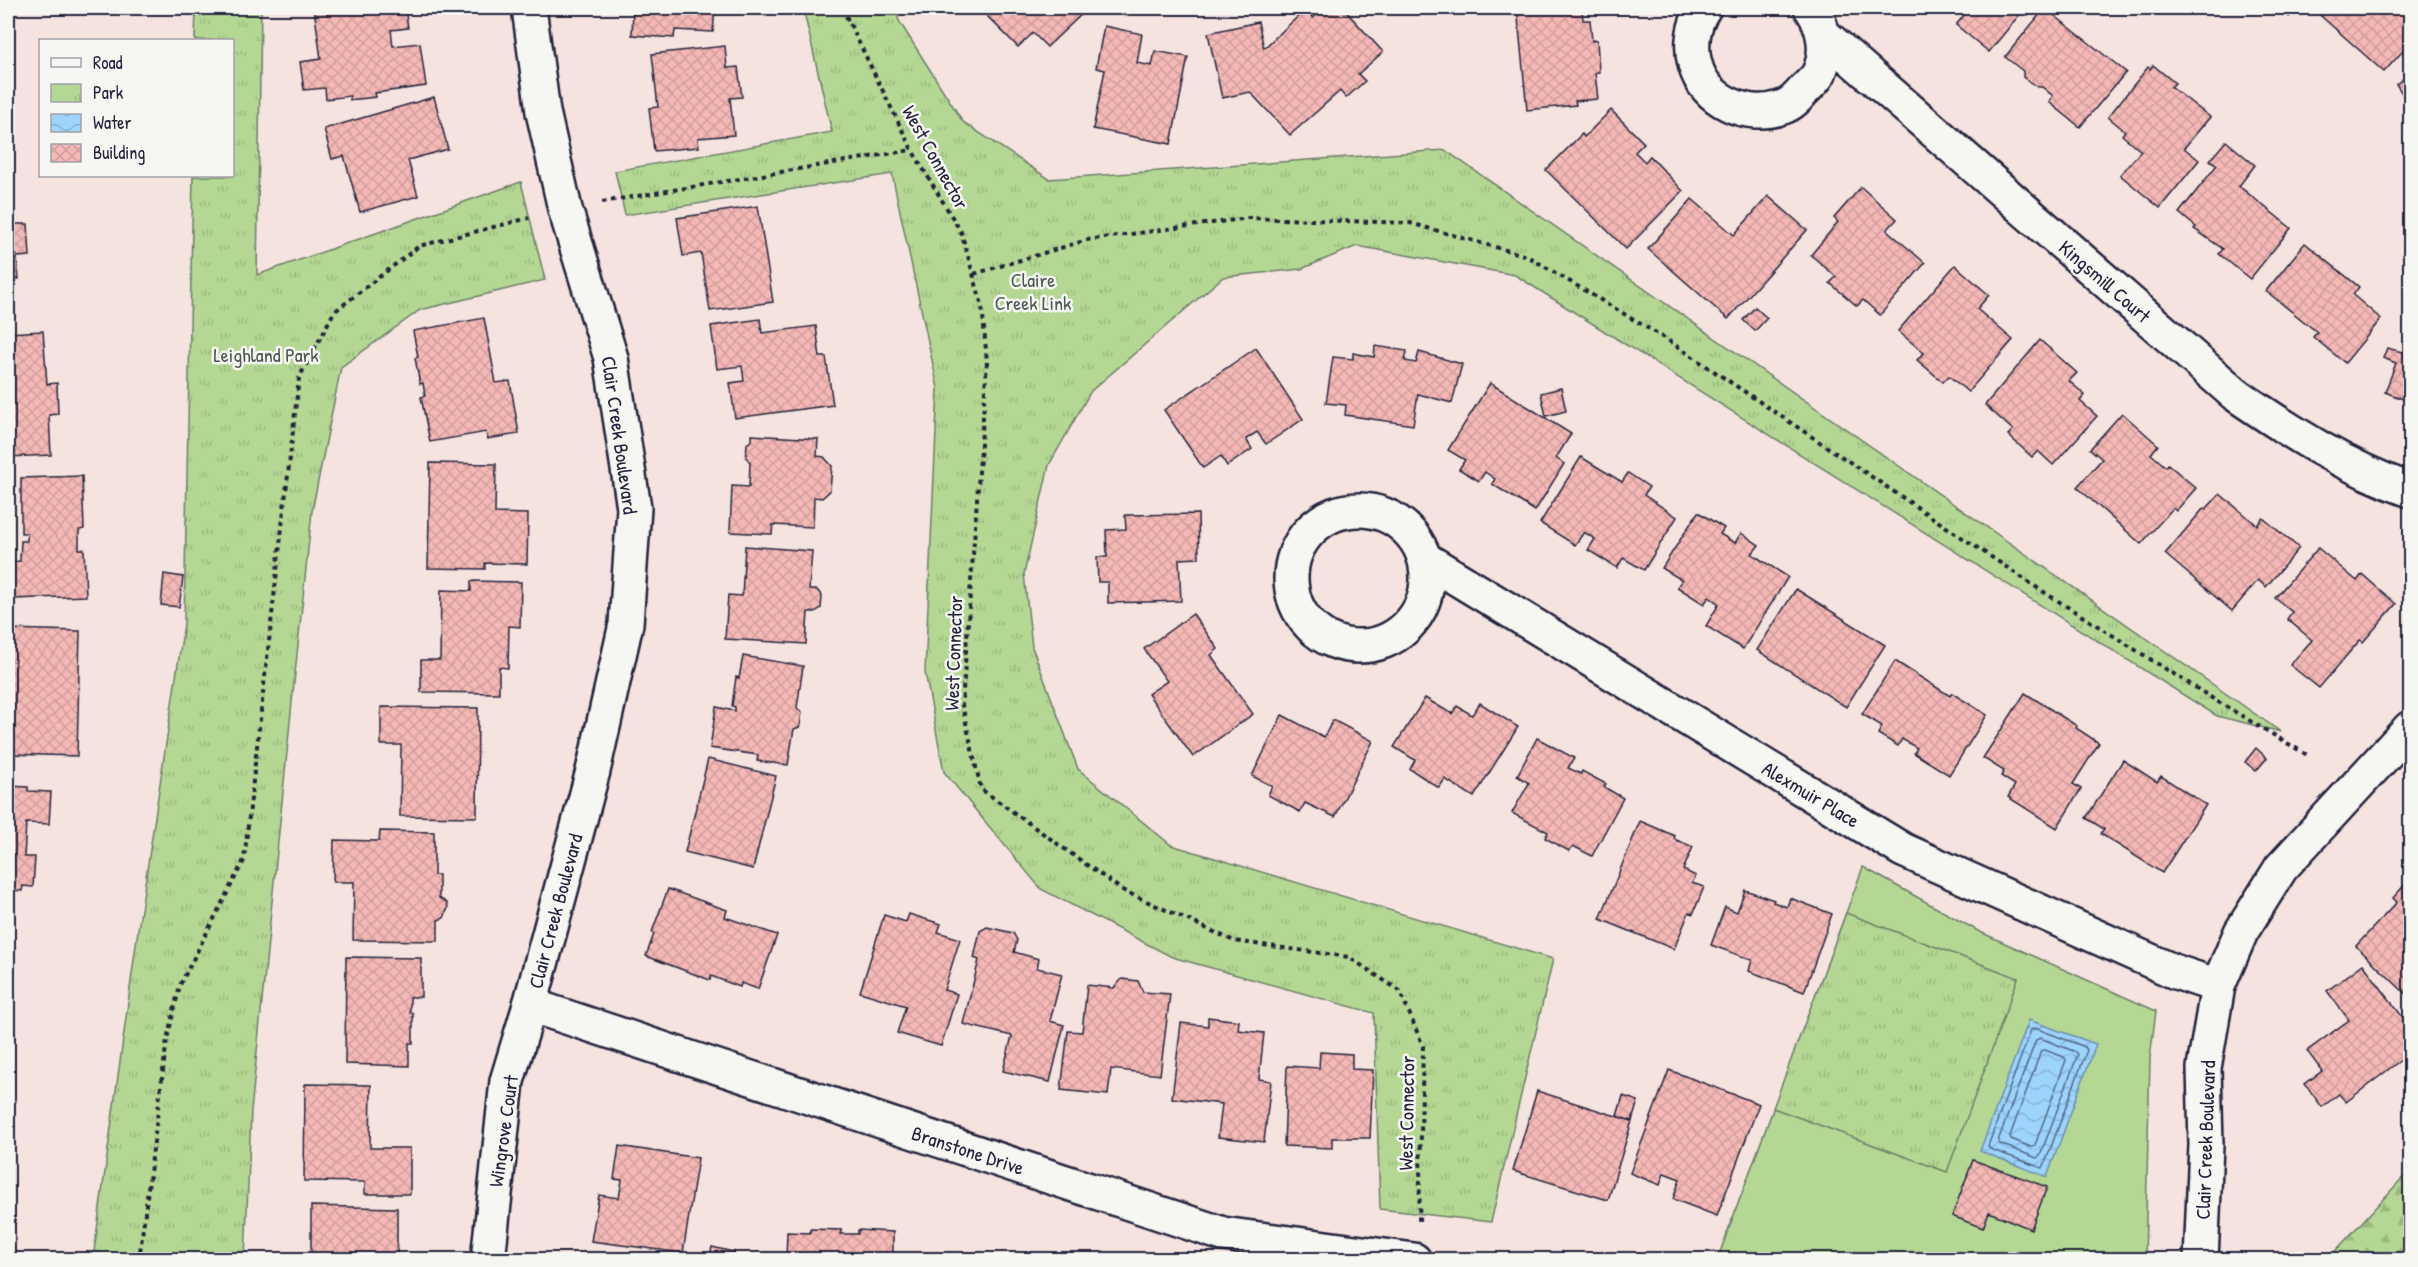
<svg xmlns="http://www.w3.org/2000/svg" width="2418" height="1267" viewBox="0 0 2418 1267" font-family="'Patrick Hand',sans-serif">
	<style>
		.green { fill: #b4d893; stroke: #6b7d67; stroke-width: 1.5 }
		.forest { fill: url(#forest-firs); stroke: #6b7d67; stroke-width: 1.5 }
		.park { fill: url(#park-tufts); stroke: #6b7d67; stroke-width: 1.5 }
		.water { fill: url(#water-waves); stroke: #6c8daf; stroke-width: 1.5 }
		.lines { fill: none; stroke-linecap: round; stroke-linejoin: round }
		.shore { stroke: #536988; stroke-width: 1.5 }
		.building { fill: url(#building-cross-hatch); stroke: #22223b; stroke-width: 1.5 }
		.street-casing { stroke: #22223b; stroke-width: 38 }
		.path { stroke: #22223b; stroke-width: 4; stroke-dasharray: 4.5 4.5; stroke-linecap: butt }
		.street { stroke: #f6f6f2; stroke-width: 33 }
		.labels { text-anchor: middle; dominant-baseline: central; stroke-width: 5; stroke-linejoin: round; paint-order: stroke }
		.street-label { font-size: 20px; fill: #22223b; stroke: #f6f6f2 }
		.park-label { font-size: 20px; fill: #4e5955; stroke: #f6f6f2 }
	</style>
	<defs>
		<pattern id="forest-firs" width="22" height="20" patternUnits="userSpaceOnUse" patternTransform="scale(1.5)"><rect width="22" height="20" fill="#b4d893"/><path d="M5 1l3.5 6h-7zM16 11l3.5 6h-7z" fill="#9ab980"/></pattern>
		<pattern id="park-tufts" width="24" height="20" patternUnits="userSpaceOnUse" patternTransform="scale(1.5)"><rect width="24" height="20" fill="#b4d893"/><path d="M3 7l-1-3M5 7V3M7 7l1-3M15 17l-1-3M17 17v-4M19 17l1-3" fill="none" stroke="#9ab980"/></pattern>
		<pattern id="water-waves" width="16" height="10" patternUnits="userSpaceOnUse" patternTransform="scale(1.5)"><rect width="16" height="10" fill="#9dd4fc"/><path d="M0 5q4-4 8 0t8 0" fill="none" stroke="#87b6d9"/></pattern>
		<pattern id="building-cross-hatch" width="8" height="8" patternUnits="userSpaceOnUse" patternTransform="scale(1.5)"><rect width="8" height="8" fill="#f4b8b6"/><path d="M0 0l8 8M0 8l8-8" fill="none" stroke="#d19e9d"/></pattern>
	</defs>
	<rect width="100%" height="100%" fill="#f5e3e0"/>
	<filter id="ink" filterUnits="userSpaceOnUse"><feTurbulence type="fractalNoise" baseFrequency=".0167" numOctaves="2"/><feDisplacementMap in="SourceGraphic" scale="12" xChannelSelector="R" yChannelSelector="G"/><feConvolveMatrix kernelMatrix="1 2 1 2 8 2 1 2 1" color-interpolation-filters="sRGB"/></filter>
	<g filter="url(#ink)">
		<!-- green -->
		<path class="green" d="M1863,867L1978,931L2156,1011L2150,1058L2145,1259L1743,1260L1719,1255Z"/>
		<!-- forest -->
		<path class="forest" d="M2410,1170V1259H2328Z"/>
		<!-- park -->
		<g class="park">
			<path d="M196,8H261L257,275L521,182L545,280L420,310L341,367L312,511L292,702L251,1111L245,1259H93L138,930L184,624L193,176H232V40H195Z"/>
			<path d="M803,8H895L899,21L963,122L1049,179L1445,150L2281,732L2217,716L1515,275L1357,246L1301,269L1223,277L1091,391L1049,465L1024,574L1032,647L1078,769L1171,845L1553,959L1491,1222L1380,1209L1374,1013L1172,957L1041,889L944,772L925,672L938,388L892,174L625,215L615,171L832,132Z"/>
			<path d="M1846,913L2018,978L1947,1172L1773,1108Z"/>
		</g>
		<!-- water -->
		<path class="water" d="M2029,1020L2096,1044L2047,1177L1980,1151Z"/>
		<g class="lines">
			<!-- shore -->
			<g class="shore">
				<path d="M2035,1028L2085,1047L2087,1050L2044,1166L2042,1168L1990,1149L1988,1146L2031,1030Z"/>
				<path d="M2040,1038L2076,1052L2078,1054L2040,1156L2037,1158L2000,1144L1998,1141L2036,1040Z"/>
				<path d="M2045,1050L2064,1057L2066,1060L2035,1145L2031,1147L2011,1139L2010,1136L2041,1051Z"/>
			</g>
		</g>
		<!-- building -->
		<g class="building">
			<path d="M314,8H405L408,28L391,30L393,46L420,43L426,86L375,93L376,97L350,100V96L326,99L325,88L304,90L300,62L321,59Z"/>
			<path d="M633,8H715L713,32L675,30L674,38L632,35Z"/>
			<path d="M979,8H1083L1086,10L1047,47L1033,33L1018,47Z"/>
			<path d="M1326,8H1343L1383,52L1358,74L1365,81L1346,98L1340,91L1290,135L1250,92L1222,98L1208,33L1258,22L1264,48L1305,10L1313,18Z"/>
			<path d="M1517,8H1582L1583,20H1590L1592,41L1597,40L1599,72L1595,73L1598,99L1575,101L1576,105L1527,110Z"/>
			<path d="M1959,8H2025L1989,52L1956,25L1966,13Z"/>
			<path d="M2045,8L2126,72L2080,127L2049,102L2053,96L2042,87H2037L2023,77V71L2005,57Z"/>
			<path d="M2279,8H2297L2289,17Z"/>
			<path d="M2314,8H2410V43L2384,72L2313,9Z"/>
			<path d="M1104,26L1142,34L1137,63L1152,66L1155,51L1188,57L1171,144L1093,129L1105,70L1096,68Z"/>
			<path d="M725,46L727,68L738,67L742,97L730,98L734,135L698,138L699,147L654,151L649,108L658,107L652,54Z"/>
			<path d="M2153,65L2175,83L2171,87L2210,117L2184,148L2199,160L2160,208L2120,175L2141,151L2122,135L2125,131L2108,117L2148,67L2150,69Z"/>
			<path d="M2410,74V106L2396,84Z"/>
			<path d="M434,97L448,149L408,160L418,196L360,212L344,156L332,159L324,129Z"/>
			<path d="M1611,110L1644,143L1635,152L1645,162L1650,156L1683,191L1626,249L1546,170L1582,134L1584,137Z"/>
			<path d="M2226,141L2255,165L2239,186L2291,228L2250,279L2219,254L2223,249L2194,229L2196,227L2179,213L2217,165L2210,160Z"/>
			<path d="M1861,187L1897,219L1887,230L1925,263L1880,315L1863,300L1857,306L1830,283L1836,277L1811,255L1838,222L1834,218Z"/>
			<path d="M1768,196L1807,230L1728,319L1648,249L1692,199L1734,235Z"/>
			<path d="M8,201H13L15,224H28L30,256L17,257L19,279H8Z"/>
			<path d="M758,206L773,302L710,311L701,253L683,256L677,218Z"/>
			<path d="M2305,243L2359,287L2353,295L2381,319L2345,363L2313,337L2317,332L2266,291Z"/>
			<path d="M1955,265L1989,295L1977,309L2013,340L1968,392L1949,376L1943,382L1917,360L1924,353L1898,331Z"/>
			<path d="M1755,307L1767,318L1755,331L1743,320Z"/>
			<path d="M484,318L496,383L510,381L519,434L487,439L486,432L430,442L421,397L425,396L423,383L420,384L415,358L418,357L413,331Z"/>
			<path d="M760,319L762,333L816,326L820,357H826L833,405L735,418L730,383L744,381L742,366L717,369L711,326Z"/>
			<path d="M43,331L47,384L57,383L58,414L49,415L51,455L8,457V333Z"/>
			<path d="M2040,340L2077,373L2069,381L2085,395L2080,401L2097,416L2053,465L2038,451L2032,457L2008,435L2013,430L1985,405Z"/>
			<path d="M1375,346L1407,351L1405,361L1416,363L1419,352L1462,364L1452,403L1418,394L1413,425L1345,415L1346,405L1326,403L1333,357L1353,359V353L1374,357Z"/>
			<path d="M1256,348L1303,419L1266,444L1257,432L1246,439L1252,449L1227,466L1221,456L1203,468L1164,410Z"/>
			<path d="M2387,348L2410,354V402L2385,392L2396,363L2383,358Z"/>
			<path d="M1490,383L1571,434L1556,458L1564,464L1535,511L1492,484L1495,479L1485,472L1479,481L1459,469L1465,460L1448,450Z"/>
			<path d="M1561,388L1566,411L1546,416L1541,393Z"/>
			<path d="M2122,413L2158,445L2151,454L2166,467L2168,464L2196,488L2176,511L2173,508L2141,544L2077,487L2102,459L2090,449Z"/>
			<path d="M752,435L818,439L817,456L824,457L832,466L830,491L822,498L814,497L813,527L773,525L772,534L730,532L732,486L749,487L750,462L746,457L747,444L752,440Z"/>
			<path d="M1581,457L1622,482L1628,473L1649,487L1644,495L1677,517L1644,570L1623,558L1617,568L1588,550L1595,539L1584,532L1575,545L1540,523Z"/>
			<path d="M430,463L496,464L495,513L528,514L527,564L485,563V569L428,568Z"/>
			<path d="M82,476L84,529L79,530V549H84L86,596L14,599L15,611H8V562L20,561L21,541H27V533H21V478Z"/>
			<path d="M2220,494L2257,525L2263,518L2299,548L2266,587L2258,580L2232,611L2165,554L2204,508L2206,509Z"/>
			<path d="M1698,512L1724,528L1720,534L1735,543L1741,533L1759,545L1752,554L1788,577L1743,649L1706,626L1719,604L1709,597L1704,604L1677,587L1682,580L1662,568Z"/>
			<path d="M1198,514L1199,558L1179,559L1181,601L1108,603V582H1098L1097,557H1107L1106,530L1126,529L1125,515Z"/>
			<path d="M745,546L812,551L809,590H817L822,596L821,608L815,612H808L806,644L725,639L728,595L742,596Z"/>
			<path d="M2318,548L2357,581L2362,574L2396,604L2363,642L2360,640L2319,688L2290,665L2312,640L2287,619L2292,612L2275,598Z"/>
			<path d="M164,574L183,577L179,607L161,605Z"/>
			<path d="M471,581L521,582L520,627L509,626L508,668L499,667V693L421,692V660H440L441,590L471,591Z"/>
			<path d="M1796,589L1885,645L1846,707L1757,650Z"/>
			<path d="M1193,614L1218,649L1211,655L1253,714L1193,757L1148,694L1167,681L1144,649Z"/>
			<path d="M8,629L80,631L77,756L8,754Z"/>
			<path d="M743,656L803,666L797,708L802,712L800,727L794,729L788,765L757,761L758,755L710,748L716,707L735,711V707L732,706L736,677L739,678Z"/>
			<path d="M1895,661L1950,696L1952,693L1987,715L1949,775L1914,753L1917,748L1902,739L1898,746L1878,734L1882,726L1862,714Z"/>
			<path d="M2025,693L2077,726L2076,728L2099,743L2073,784L2081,789L2057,828L2008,797L2015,785L2001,776L2004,771L1983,758Z"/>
			<path d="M1425,698L1452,714L1457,706L1472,715L1480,703L1518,727L1474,797L1445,779L1439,788L1410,769L1415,760L1394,747Z"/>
			<path d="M381,707L478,708L477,817L400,816L401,745H381Z"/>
			<path d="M1282,715L1324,737L1333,720L1373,741L1335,817L1305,803L1300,812L1268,795L1272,786L1252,776Z"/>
			<path d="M1537,738L1574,758L1568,768L1581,774L1582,771L1606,784L1604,787L1623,798L1592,856L1573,846L1569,851L1545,838L1548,832L1512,813L1529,783L1517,776Z"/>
			<path d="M2256,748L2267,758L2256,771L2245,762Z"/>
			<path d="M708,759L776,776L753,869L685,852Z"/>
			<path d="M2123,760L2157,782L2161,776L2206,805L2162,873L2101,834L2104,829L2086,818Z"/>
			<path d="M8,786L28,787V791L51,792L49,824L26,823L24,857H35L33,887L23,886L22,891L8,890Z"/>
			<path d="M1640,821L1675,836L1674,839L1693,847L1683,870L1696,876L1692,883L1704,887L1693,914L1689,912L1674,949L1600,919Z"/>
			<path d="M380,831L434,832V875H439V898L447,903L448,908L444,918L438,920V941L353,940L354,882H333L334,840L379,841Z"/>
			<path d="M2410,879V995L2409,997L2356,946L2397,902L2393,898Z"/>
			<path d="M668,889L727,910L725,917L777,935L758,989L741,983L740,987L711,976L710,980L646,956L654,934L652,932Z"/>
			<path d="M1745,890L1774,900L1773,902L1787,907L1790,898L1832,914L1804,992L1749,971L1752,960L1711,945L1725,907L1737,912Z"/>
			<path d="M909,914L941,924L938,932L960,939L944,990L957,994L941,1046L897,1033L906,1006L860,992L884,915L906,922Z"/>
			<path d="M987,927L1013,933L1017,940L1014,952L1039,959L1037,968L1062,974L1050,1021L1064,1025L1050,1082L1003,1071L1012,1036L963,1024L979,960L974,958L980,931Z"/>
			<path d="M346,957L421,958V997H410V1013H413V1043H409V1066L345,1064Z"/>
			<path d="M2363,964L2410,1027V1053L2346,1102L2339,1094L2322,1107L2305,1084L2322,1071L2307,1051L2349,1020L2327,991Z"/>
			<path d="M1122,979L1138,981L1143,992L1170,994L1160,1075L1111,1069L1108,1095L1061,1090L1068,1031L1082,1032L1087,985L1114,988Z"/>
			<path d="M1208,1017L1239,1021L1238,1030L1264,1033L1259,1079L1271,1081L1264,1142L1218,1137L1222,1104L1172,1098L1181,1023L1208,1026Z"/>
			<path d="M1320,1052L1352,1054V1069L1373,1070L1370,1138H1332V1148L1284,1146L1287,1066L1319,1068Z"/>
			<path d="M1669,1070L1759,1104L1717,1216L1673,1199L1680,1179L1664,1173L1660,1185L1630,1173Z"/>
			<path d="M305,1084L371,1085L370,1148H410V1194H365V1182L304,1181Z"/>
			<path d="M1537,1091L1632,1121L1608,1200L1513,1171Z"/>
			<path d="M1623,1096L1638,1101L1632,1121L1617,1116Z"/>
			<path d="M619,1146L698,1158L683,1253L591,1241L599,1195L619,1198L622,1180L614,1179Z"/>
			<path d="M1973,1160L2047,1187L2031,1229L1989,1212L1983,1228L1952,1216Z"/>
			<path d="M311,1206L397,1208V1260H311Z"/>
			<path d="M810,1229L842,1230L841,1234H858V1230L893,1232V1260H786L787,1232L810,1233Z"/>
			<path d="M712,1247L734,1252L733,1260H709Z"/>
		</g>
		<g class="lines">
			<defs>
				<g id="street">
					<path d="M1704,8C1693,24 1690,46 1695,64C1704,101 1748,120 1783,107C1792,104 1798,97 1804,90C1809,85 1816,79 1819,73C1829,51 1824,26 1811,8"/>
					<path d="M1824,35L2235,394C2292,433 2345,467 2410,490"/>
					<circle cx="1359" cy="578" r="68"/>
					<path d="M1425,559L1903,850L2173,971L2218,986"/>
					<path d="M530,1005L1223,1234L1414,1260"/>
					<path d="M488,1260L507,1081L530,1005L593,771L626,624L634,508L611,358L565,209L543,112L529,8"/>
					<path d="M2201,1260L2206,1145L2204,1068L2218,986L2241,932L2281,868L2410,728"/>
				</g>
			</defs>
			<!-- street casing -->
			<use href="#street" class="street-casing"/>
			<!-- path -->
			<g class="path">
				<path d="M842,8L912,150L961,232L982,305L987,362L962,705L981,789L1122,890L1234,941L1349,957L1400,991L1423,1046L1419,1223"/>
				<path d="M602,202L912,150"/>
				<path d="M974,274L1087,240L1249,218L1410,223L1527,256L1666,339L2036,587L2215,700L2309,756"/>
				<path d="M139,1260L167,1039L180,985L244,860L299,378L334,312L419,246L529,218"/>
				<path d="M2396,1260L2410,1248"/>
			</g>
			<!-- street -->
			<use href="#street" class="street"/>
		</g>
	</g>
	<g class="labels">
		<!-- street labels -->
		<g class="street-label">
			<text transform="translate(936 157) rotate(61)">West Connector</text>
			<text transform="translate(2105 281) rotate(41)">Kingsmill Court</text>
			<text transform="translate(620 435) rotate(82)">Clair Creek Boulevard</text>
			<text transform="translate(953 653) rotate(-88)">West Connector</text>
			<text transform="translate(1811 794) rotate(31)">Alexmuir Place</text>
			<text transform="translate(555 911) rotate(-75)">Clair Creek Boulevard</text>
			<text transform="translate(1406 1113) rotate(-89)">West Connector</text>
			<text transform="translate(503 1131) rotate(-82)">Wingrove Court</text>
			<text transform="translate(2205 1140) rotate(-88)">Clair Creek Boulevard</text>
			<text transform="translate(968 1150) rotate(18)">Branstone Drive</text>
		</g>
		<!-- park labels -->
		<g class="park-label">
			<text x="1033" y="279">Claire<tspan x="1033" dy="23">Creek Link</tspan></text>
			<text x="266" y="354">Leighland Park</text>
		</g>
	</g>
	<!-- margin -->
	<rect width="2418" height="1267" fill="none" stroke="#f6f6f2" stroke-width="30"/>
	<rect x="15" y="15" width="2388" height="1237" fill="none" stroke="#22223b" stroke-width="2" filter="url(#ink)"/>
	<!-- legend -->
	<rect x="39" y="39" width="195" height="138" fill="#f6f6f2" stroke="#a1a1a9" stroke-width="1.5"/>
	<rect x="51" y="58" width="30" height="9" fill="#f6f6f2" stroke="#a1a1a9" stroke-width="1.5"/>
	<text x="93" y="69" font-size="18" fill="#22223b">Road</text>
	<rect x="51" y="84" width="30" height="18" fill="url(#park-tufts)" stroke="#a1a1a9" stroke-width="1.5"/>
	<text x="93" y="99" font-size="18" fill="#22223b">Park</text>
	<rect x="51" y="114" width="30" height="18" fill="url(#water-waves)" stroke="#a1a1a9" stroke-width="1.5"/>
	<text x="93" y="129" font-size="18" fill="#22223b">Water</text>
	<rect x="51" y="144" width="30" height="18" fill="url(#building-cross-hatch)" stroke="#a1a1a9" stroke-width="1.5"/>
	<text x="93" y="159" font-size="18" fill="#22223b">Building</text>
</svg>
